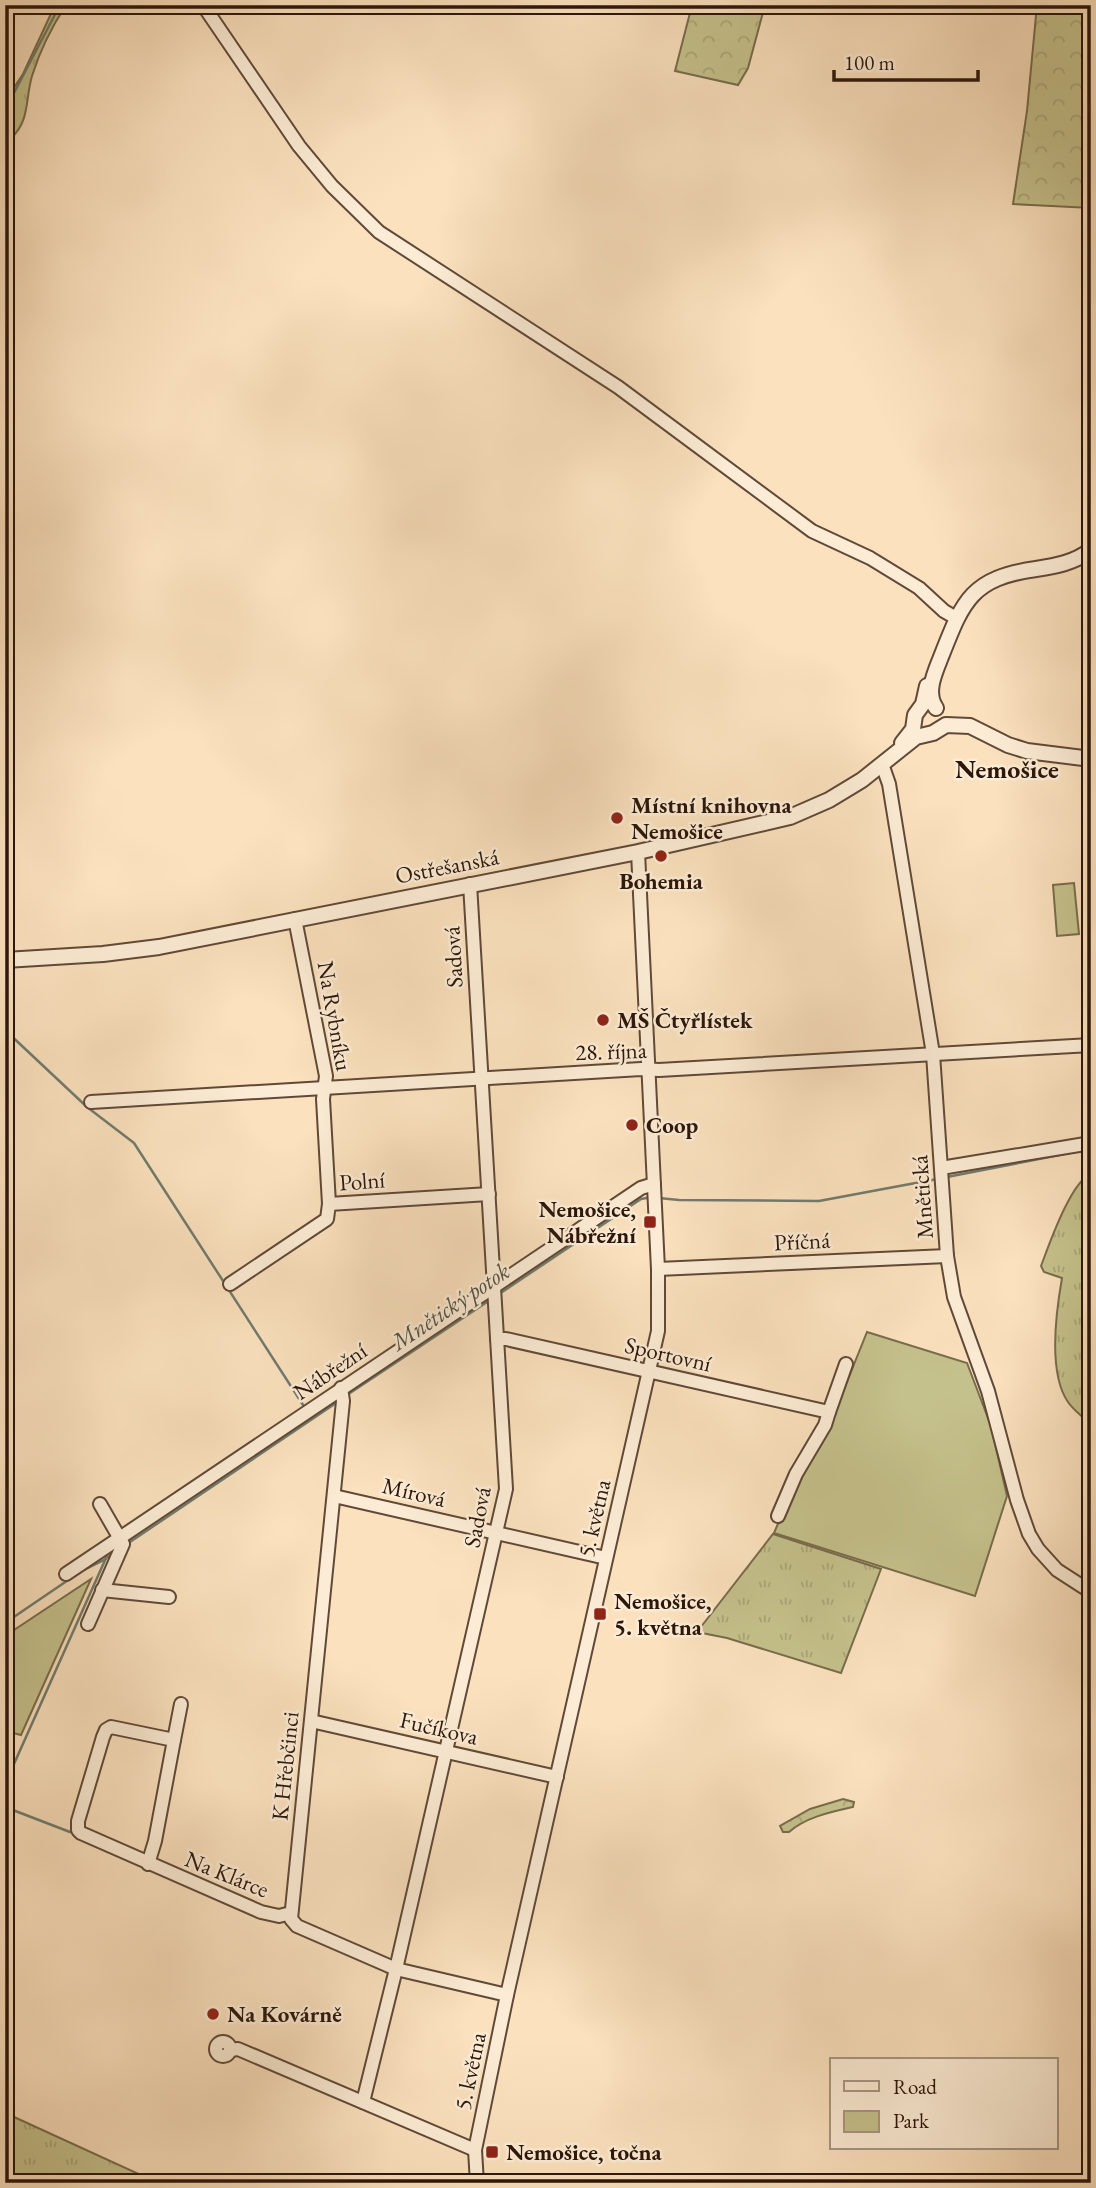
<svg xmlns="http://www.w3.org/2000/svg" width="1096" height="2188" viewBox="0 0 1096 2188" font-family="'EB Garamond',serif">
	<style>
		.grass { fill: url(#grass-tufts); stroke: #786c4c; stroke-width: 2 }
		.forest { fill: url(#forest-crowns); stroke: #786c4c; stroke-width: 2 }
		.green { fill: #c5c18c; stroke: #786c4c; stroke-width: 2 }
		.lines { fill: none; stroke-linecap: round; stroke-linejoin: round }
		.stream { stroke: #717b6e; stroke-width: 2.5 }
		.minor-casing { stroke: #604938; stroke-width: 16 }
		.tertiary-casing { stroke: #604938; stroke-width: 18 }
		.minor { stroke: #fcecd5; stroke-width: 12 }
		.tertiary { stroke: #fcecd5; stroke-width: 14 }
		.poi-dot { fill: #8f2418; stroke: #fcecd5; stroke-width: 2.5 }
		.labels { text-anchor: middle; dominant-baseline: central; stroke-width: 5; stroke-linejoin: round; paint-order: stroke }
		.poi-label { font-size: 23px; font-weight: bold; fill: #2c160b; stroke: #fcecd5; text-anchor: start }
		.street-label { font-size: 23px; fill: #2c160b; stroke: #fcecd5 }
		.water-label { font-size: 24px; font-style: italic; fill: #545145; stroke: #fcecd5 }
		.quarter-label { font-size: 26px; font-weight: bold; fill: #2c160b; stroke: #fcecd5 }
	</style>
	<defs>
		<pattern id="grass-tufts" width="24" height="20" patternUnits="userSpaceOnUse" patternTransform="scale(1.75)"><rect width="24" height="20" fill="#c5c18c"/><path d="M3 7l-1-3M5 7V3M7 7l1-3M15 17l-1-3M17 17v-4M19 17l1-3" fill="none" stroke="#a9a577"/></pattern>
		<pattern id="forest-crowns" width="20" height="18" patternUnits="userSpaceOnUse" patternTransform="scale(1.75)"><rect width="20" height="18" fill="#c5c18c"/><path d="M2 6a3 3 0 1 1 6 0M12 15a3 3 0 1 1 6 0" fill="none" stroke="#a9a577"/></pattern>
	</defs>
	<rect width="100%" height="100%" fill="#fbe1be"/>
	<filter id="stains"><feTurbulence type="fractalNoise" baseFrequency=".00286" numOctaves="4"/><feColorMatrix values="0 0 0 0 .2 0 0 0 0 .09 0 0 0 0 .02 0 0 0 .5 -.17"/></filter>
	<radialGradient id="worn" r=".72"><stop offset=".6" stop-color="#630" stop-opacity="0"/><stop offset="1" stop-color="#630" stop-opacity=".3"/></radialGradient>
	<!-- grass -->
	<g class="grass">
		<path d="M55,5H66C51,28 40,50 32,76C25,100 30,121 11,138L5,135V101L23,74Z"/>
		<path d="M1091,1174V1426C1084,1417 1074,1411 1068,1402C1048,1373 1056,1312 1062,1278L1044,1272L1041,1266C1049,1245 1071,1181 1091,1174Z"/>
		<path d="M773,1534L881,1569L841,1673L727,1638L697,1632Z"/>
		<path d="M14,2117L152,2180L156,2183H5V2140Z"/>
	</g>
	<!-- forest -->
	<g class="forest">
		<path d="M692,5H765L748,68L738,85L675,71Z"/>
		<path d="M1037,5H1091V208L1013,204L1027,111Z"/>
		<path d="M843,1799L854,1802L853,1807C831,1812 806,1817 789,1832H783L780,1826L810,1809Z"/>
	</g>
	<!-- green -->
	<g class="green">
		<path d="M1074,883L1079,934L1057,936L1053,885Z"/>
		<path d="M867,1332L967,1363L991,1426L1007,1496L975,1596L774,1533L795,1484L832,1419Z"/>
		<path d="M91,1579L21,1735L5,1731V1636Z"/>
	</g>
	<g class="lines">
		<!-- stream -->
		<g class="stream">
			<path d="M5,110L60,5"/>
			<path d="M5,1030L87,1107L134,1143L305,1408"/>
			<path d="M947,1177L1080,1151L1091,1153"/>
			<path d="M659,1198L679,1200L819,1201L937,1179"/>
			<path d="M499,1294L641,1199L652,1197"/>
			<path d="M347,1395L490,1300"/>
			<path d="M127,1544L339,1401"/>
			<path d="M5,1623L80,1572L106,1559"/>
			<path d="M5,1784L106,1558L113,1554"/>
			<path d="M5,1807L70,1832"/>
		</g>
		<defs>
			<g id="minor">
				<path d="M203,5L299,146L332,186L379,232L618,387L812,531L870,558L919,588L944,611L956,618"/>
				<path d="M882,764L889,784L933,1054L947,1256L954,1297L988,1391L1017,1500L1029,1534L1038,1549L1057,1570L1091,1592"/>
				<path d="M295,919L326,1076L323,1099L329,1204"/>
				<path d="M91,1102L641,1069L659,1070L1091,1045"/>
				<path d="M941,1168L1091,1143"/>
				<path d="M658,1269L947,1256"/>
				<path d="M230,1284L327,1219L329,1204L489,1194"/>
				<path d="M497,1339H506L829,1412L846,1364"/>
				<path d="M341,1388L343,1401L291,1919L297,1926L396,1969L507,1995"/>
				<path d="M334,1496L606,1558"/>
				<path d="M778,1516L796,1474L825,1425L829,1412"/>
				<path d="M66,1574L641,1188L654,1184"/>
				<path d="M102,1590L169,1597"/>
				<path d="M88,1624L123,1544L100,1504"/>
				<path d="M311,1721L557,1777"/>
				<path d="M174,1740L181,1704"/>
				<path d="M148,1864L155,1841L174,1740L111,1727L106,1730L103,1737L78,1821V1830L81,1833L261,1912L279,1916L291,1913"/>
				<circle cx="223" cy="2049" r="7"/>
				<path d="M230,2050L238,2049L475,2150"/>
				<path d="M363,2102L396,1969L506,1489L470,884"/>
				<path d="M477,2183L475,2150L507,1995L658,1331V1269L638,852"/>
			</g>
			<g id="tertiary">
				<path d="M936,708C925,693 935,672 941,657C963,601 971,578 1036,569C1055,566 1074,563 1091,550"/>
				<path d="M902,743L913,729L915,715L923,704L927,686"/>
				<path d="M5,960L103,954L159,947L638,852L790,817L829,800L862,780L916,737L933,733L946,725L970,726L1008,745L1027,751L1091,759"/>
			</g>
		</defs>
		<!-- minor casing -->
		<use href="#minor" class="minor-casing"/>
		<!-- tertiary casing -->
		<use href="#tertiary" class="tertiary-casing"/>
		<!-- minor -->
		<use href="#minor" class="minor"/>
		<!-- tertiary -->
		<use href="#tertiary" class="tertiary"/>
	</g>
	<!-- markers -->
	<g class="poi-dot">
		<circle cx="617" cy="818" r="7"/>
		<circle cx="661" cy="856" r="7"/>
		<circle cx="603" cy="1020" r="7"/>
		<circle cx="632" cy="1125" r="7"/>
		<rect x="643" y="1215" width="14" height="14" rx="3.5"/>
		<rect x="593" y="1607" width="14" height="14" rx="3.5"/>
		<circle cx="213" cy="2014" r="7"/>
		<rect x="485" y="2145" width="14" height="14" rx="3.5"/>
	</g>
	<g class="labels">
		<!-- poi labels -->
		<g class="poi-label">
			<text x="631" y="805">Místní knihovna<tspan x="631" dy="26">Nemošice</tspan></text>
			<text x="661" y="881" text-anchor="middle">Bohemia</text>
			<text x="617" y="1020">MŠ Čtyřlístek</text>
			<text x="646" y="1125">Coop</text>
			<text x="636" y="1209" text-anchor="end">Nemošice,<tspan x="636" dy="26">Nábřežní</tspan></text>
			<text x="614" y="1601">Nemošice,<tspan x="614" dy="26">5. května</tspan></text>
			<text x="227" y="2014">Na Kovárně</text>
			<text x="506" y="2152">Nemošice, točna</text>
		</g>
		<!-- street labels -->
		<g class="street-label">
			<text transform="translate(447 866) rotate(-11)">Ostřešanská</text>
			<text transform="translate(453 957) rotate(-93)">Sadová</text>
			<text transform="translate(335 1016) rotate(80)">Na Rybníku</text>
			<text transform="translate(611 1051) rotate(-2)">28. října</text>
			<text transform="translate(362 1181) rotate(-4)">Polní</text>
			<text transform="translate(922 1197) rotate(-94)">Mnětická</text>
			<text transform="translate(802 1241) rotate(-3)">Příčná</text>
			<text transform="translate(668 1354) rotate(13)">Sportovní</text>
			<text transform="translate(330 1371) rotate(-34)">Nábřežní</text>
			<text transform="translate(414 1492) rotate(13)">Mírová</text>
			<text transform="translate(477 1517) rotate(-79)">Sadová</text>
			<text transform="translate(594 1518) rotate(-77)">5. května</text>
			<text transform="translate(439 1728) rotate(13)">Fučíkova</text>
			<text transform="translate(285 1766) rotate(-84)">K Hřebčinci</text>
			<text transform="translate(227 1874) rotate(22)">Na Klárce</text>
			<text transform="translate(470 2071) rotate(-78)">5. května</text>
		</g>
		<!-- water labels -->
		<g class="water-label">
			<text transform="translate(450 1306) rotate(-34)">Mnětický potok</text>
		</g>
		<!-- quarter labels -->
		<g class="quarter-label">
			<text x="1007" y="769">Nemošice</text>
		</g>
	</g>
	<!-- margin -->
	<rect width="1096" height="2188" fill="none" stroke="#fbe1be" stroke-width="28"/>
	<rect x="7" y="7" width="1082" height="2174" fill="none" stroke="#2c160b" stroke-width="3.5"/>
	<rect x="14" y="14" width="1068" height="2160" fill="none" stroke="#2c160b" stroke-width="2"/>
	<!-- legend -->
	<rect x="830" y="2058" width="228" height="91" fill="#fcecd5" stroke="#a99684" stroke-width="2"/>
	<rect x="844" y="2081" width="35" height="10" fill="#fcecd5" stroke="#a99684" stroke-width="2"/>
	<text x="893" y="2094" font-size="21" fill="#2c160b">Road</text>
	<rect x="844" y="2111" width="35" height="21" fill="#c5c18c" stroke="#a99684" stroke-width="2"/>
	<text x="893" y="2128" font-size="21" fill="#2c160b">Park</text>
	<!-- scale -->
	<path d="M834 70v10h144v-10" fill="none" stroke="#2c160b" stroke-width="3.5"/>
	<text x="844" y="70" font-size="21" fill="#2c160b" stroke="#fcecd5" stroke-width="5" paint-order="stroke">100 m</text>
	<rect width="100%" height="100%" filter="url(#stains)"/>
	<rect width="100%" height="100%" fill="url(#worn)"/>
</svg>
